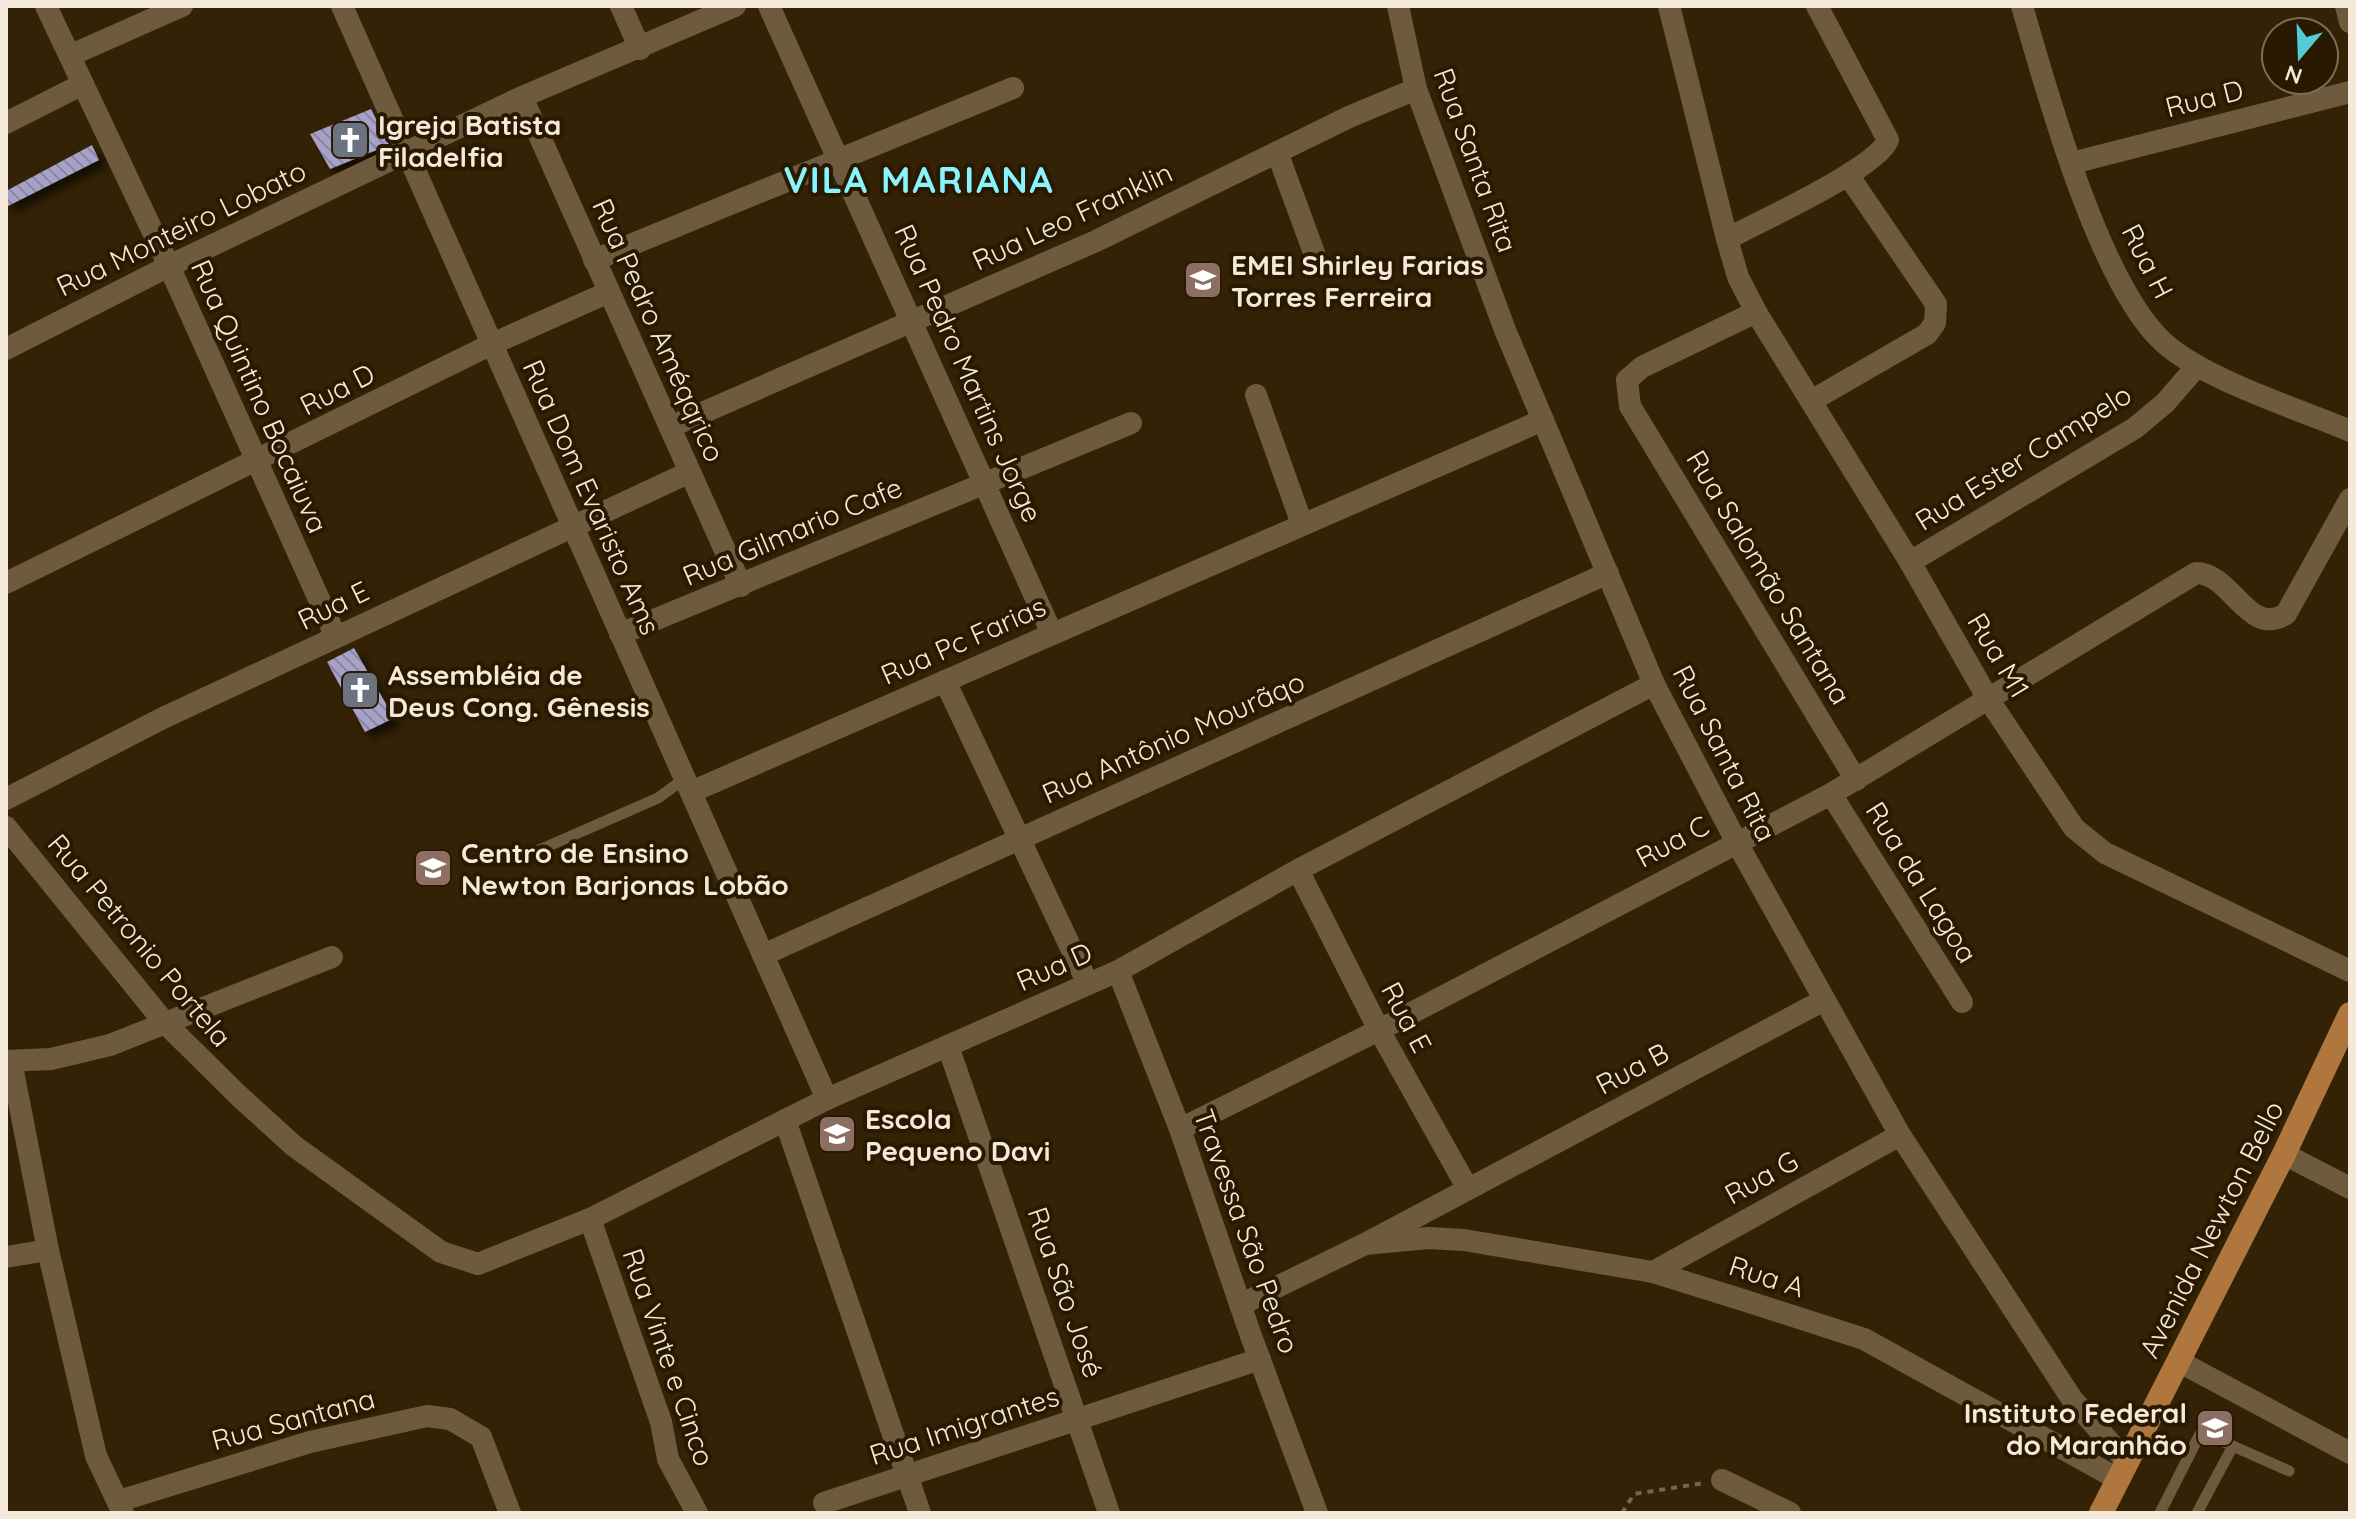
<svg xmlns="http://www.w3.org/2000/svg" width="2356" height="1519" viewBox="0 0 2356 1519" font-family="Quicksand,sans-serif">
	<style>
		.building { fill: url(#building-back-hatch); filter: url(#shadow) }
		.lines { fill: none; stroke-linecap: round; stroke-linejoin: round }
		.path { stroke: #75664d; stroke-width: 4; stroke-dasharray: 6 6; stroke-linecap: butt }
		.service { stroke: #6e5b3e; stroke-width: 11 }
		.minor { stroke: #6e5b3e; stroke-width: 22 }
		.primary { stroke: #af773d; stroke-width: 24 }
		.labels { text-anchor: middle; dominant-baseline: central; stroke-width: 8; stroke-linejoin: round; paint-order: stroke }
		.street-label { font-size: 28px; fill: #f5ead9; stroke: #291900 }
		.poi-label { font-size: 28px; font-weight: bold; fill: #f5ead9; stroke: #291900; text-anchor: start }
		.district-label { font-size: 36px; font-weight: bold; letter-spacing: 2px; fill: #89f3fe; stroke: #291900 }
	</style>
	<defs>
		<pattern id="building-back-hatch" width="6" height="6" patternUnits="userSpaceOnUse" patternTransform="scale(2)"><rect width="6" height="6" fill="#a7a2c9"/><path d="M-1 5l2 2M0 0l6 6M5-1l2 2" fill="none" stroke="#8b86a0"/></pattern>
		<filter id="shadow"><feDropShadow dx="7" dy="7" stdDeviation="4" flood-color="#0009"/></filter>
	</defs>
	<rect width="100%" height="100%" fill="#332205"/>
	<!-- building -->
	<g class="building">
		<path d="M371,109L389,145L330,169L310,134Z"/>
		<path d="M92,145L99,160L6,207V191Z"/>
		<path d="M354,648L394,718L365,732L327,662Z"/>
	</g>
	<g class="lines">
		<!-- path -->
		<path class="path" d="M1622,1513L1634,1494L1704,1483"/>
		<!-- service -->
		<g class="service">
			<path d="M537,851L658,798L684,779"/>
			<path d="M2160,1513L2200,1434L2208,1435L2289,1471"/>
			<path d="M2197,1513L2233,1446"/>
		</g>
		<!-- minor -->
		<g class="minor">
			<path d="M46,6L169,266L336,637"/>
			<path d="M342,6L827,1099"/>
			<path d="M621,6L640,49"/>
			<path d="M769,6L1052,634"/>
			<path d="M1398,6L1416,89L1505,330L1654,684L1736,841L1900,1135L2072,1399L2127,1462"/>
			<path d="M1669,6L1727,239"/>
			<path d="M1817,6L1888,140C1876,169 1760,221 1727,239L1738,277L1756,312L1910,562L1987,697L2074,828L2105,853L2350,971"/>
			<path d="M2022,6C2047,92 2099,283 2163,342C2205,380 2296,408 2350,431"/>
			<path d="M2346,6L2350,22"/>
			<path d="M71,55L182,6"/>
			<path d="M522,97L741,586"/>
			<path d="M6,123L83,84"/>
			<path d="M1277,152L1316,258"/>
			<path d="M2072,163L2350,92"/>
			<path d="M594,260L1013,88"/>
			<path d="M1756,312L1642,367L1627,380L1630,406L1856,780"/>
			<path d="M6,349L169,266L522,97L735,6"/>
			<path d="M1256,395L1302,524"/>
			<path d="M1811,401L1927,334L1935,323L1936,304L1848,175"/>
			<path d="M670,427L1096,241L1349,117L1416,89"/>
			<path d="M1910,562L2135,428L2165,403L2197,366"/>
			<path d="M6,583L492,344L609,292"/>
			<path d="M620,634L1131,423"/>
			<path d="M945,681L1088,984"/>
			<path d="M691,792L1543,420"/>
			<path d="M1831,794L1962,1002"/>
			<path d="M6,799L163,718L690,472"/>
			<path d="M6,827L164,1022L239,1096L294,1146L441,1252L478,1264L590,1219L827,1099L1118,971L1298,870L1654,684"/>
			<path d="M1298,870L1379,1030L1468,1189"/>
			<path d="M763,955L1608,573"/>
			<path d="M1118,971L1180,1129L1251,1336L1317,1513"/>
			<path d="M948,1046L1109,1513"/>
			<path d="M6,1061L51,1059L110,1045L332,957"/>
			<path d="M11,1061L48,1250L96,1456L123,1513"/>
			<path d="M785,1120L920,1513"/>
			<path d="M1180,1129L1379,1030L1831,794L2196,573C2232,573 2248,638 2286,614L2350,499"/>
			<path d="M2284,1154L2350,1188"/>
			<path d="M590,1219L661,1422L668,1459L697,1513"/>
			<path d="M1365,1244L1428,1238L1464,1240L1653,1272L1746,1301L1864,1339L2118,1479"/>
			<path d="M6,1257L48,1250"/>
			<path d="M1653,1272L1900,1135"/>
			<path d="M1240,1305L1365,1244L1824,1000"/>
			<path d="M2178,1361L2350,1453"/>
			<path d="M1722,1480L1790,1513"/>
			<path d="M119,1501L310,1442L427,1416L450,1419L481,1437L510,1513"/>
			<path d="M824,1503L1260,1359"/>
		</g>
		<!-- primary -->
		<path class="primary" d="M2101,1513L2284,1154L2350,1014"/>
	</g>
	<!-- icons -->
	<defs>
		<symbol id="church-square" viewBox="-11 -11 22 22"><rect x="-9" y="-9" width="18" height="18" rx="4" fill="#6b7280" stroke="#291900"/><path d="M-1.2-6h2.4v3.5h3.3v2.4h-3.3V6h-2.4V-.1h-3.3v-2.4h3.3Z" fill="#fff"/></symbol>
		<symbol id="school-square" viewBox="-11 -11 22 22"><rect x="-9" y="-9" width="18" height="18" rx="4" fill="#8d6e63" stroke="#291900"/><path d="M0-5L7-2L0 1L-7-2ZM-4 1L0 2.5L4 1V4Q0 6-4 4Z" fill="#fff"/></symbol>
		<symbol id="university-square" viewBox="-11 -11 22 22"><rect x="-9" y="-9" width="18" height="18" rx="4" fill="#8d6e63" stroke="#291900"/><path d="M0-5L7-2L0 1L-7-2ZM-4 1L0 2.5L4 1V4Q0 6-4 4Z" fill="#fff"/></symbol>
	</defs>
	<g fill-rule="evenodd">
		<use href="#church-square" x="328" y="118" width="44" height="44"/>
		<use href="#school-square" x="1181" y="258" width="44" height="44"/>
		<use href="#church-square" x="338" y="668" width="44" height="44"/>
		<use href="#school-square" x="411" y="846" width="44" height="44"/>
		<use href="#school-square" x="815" y="1112" width="44" height="44"/>
		<use href="#university-square" x="2193" y="1406" width="44" height="44"/>
	</g>
	<g class="labels">
		<!-- street labels -->
		<g class="street-label">
			<text transform="translate(2204 98) rotate(-14)">Rua D</text>
			<text transform="translate(1476 160) rotate(70)">Rua Santa Rita</text>
			<text transform="translate(1072 216) rotate(-25)">Rua Leo Franklin</text>
			<text transform="translate(181 228) rotate(-26)">Rua Monteiro Lobato</text>
			<text transform="translate(2148 261) rotate(63)">Rua H</text>
			<text transform="translate(659 330) rotate(66)">Rua Pedro Améqqrico</text>
			<text transform="translate(969 373) rotate(66)">Rua Pedro Martins Jorge</text>
			<text transform="translate(337 389) rotate(-27)">Rua D</text>
			<text transform="translate(260 396) rotate(66)">Rua Quintino Bocaiuva</text>
			<text transform="translate(2023 457) rotate(-32)">Rua Ester Campelo</text>
			<text transform="translate(592 497) rotate(66)">Rua Dom Evaristo Ams</text>
			<text transform="translate(792 531) rotate(-23)">Rua Gilmario Cafe</text>
			<text transform="translate(1769 577) rotate(59)">Rua Salomão Santana</text>
			<text transform="translate(333 605) rotate(-26)">Rua E</text>
			<text transform="translate(963 640) rotate(-24)">Rua Pc Farias</text>
			<text transform="translate(1999 655) rotate(59)">Rua M1</text>
			<text transform="translate(1173 737) rotate(-24)">Rua Antônio Mourãqo</text>
			<text transform="translate(1725 753) rotate(63)">Rua Santa Rita</text>
			<text transform="translate(1672 841) rotate(-28)">Rua C</text>
			<text transform="translate(1922 882) rotate(58)">Rua da Lagoa</text>
			<text transform="translate(140 940) rotate(50)">Rua Petronio Portela</text>
			<text transform="translate(1054 966) rotate(-24)">Rua D</text>
			<text transform="translate(1407 1017) rotate(62)">Rua E</text>
			<text transform="translate(1632 1068) rotate(-28)">Rua B</text>
			<text transform="translate(1761 1177) rotate(-29)">Rua G</text>
			<text transform="translate(2211 1229) rotate(-63)">Avenida Newton Bello</text>
			<text transform="translate(1247 1231) rotate(70)">Travessa São Pedro</text>
			<text transform="translate(1767 1276) rotate(18)">Rua A</text>
			<text transform="translate(1066 1292) rotate(71)">Rua São José</text>
			<text transform="translate(669 1357) rotate(71)">Rua Vinte e Cinco</text>
			<text transform="translate(293 1419) rotate(-15)">Rua Santana</text>
			<text transform="translate(964 1425) rotate(-18)">Rua Imigrantes</text>
		</g>
		<!-- poi labels -->
		<g class="poi-label">
			<text x="378" y="124">Igreja Batista<tspan x="378" dy="32">Filadelfia</tspan></text>
			<text x="1231" y="264">EMEI Shirley Farias<tspan x="1231" dy="32">Torres Ferreira</tspan></text>
			<text x="388" y="674">Assembléia de<tspan x="388" dy="32">Deus Cong. Gênesis</tspan></text>
			<text x="461" y="852">Centro de Ensino<tspan x="461" dy="32">Newton Barjonas Lobão</tspan></text>
			<text x="865" y="1118">Escola<tspan x="865" dy="32">Pequeno Davi</tspan></text>
			<text x="2187" y="1412" text-anchor="end">Instituto Federal<tspan x="2187" dy="32">do Maranhão</tspan></text>
		</g>
		<!-- district labels -->
		<g class="district-label">
			<text x="919" y="179">VILA MARIANA</text>
		</g>
	</g>
	<!-- border -->
	<rect width="2356" height="1519" fill="none" stroke="#f5ead9" stroke-width="16"/>
	<!-- north arrow -->
	<g transform="translate(2300 56) rotate(199)"><circle r="38" fill="#291900" stroke="#7b6d57" stroke-width="2"/>
	<path d="M0-6L14 30L0 20L-14 30Z" fill="#52cbd7"/>
	<text y="-12" font-size="22" font-weight="bold" text-anchor="middle" fill="#f5ead9">N</text>
	</g>
</svg>
